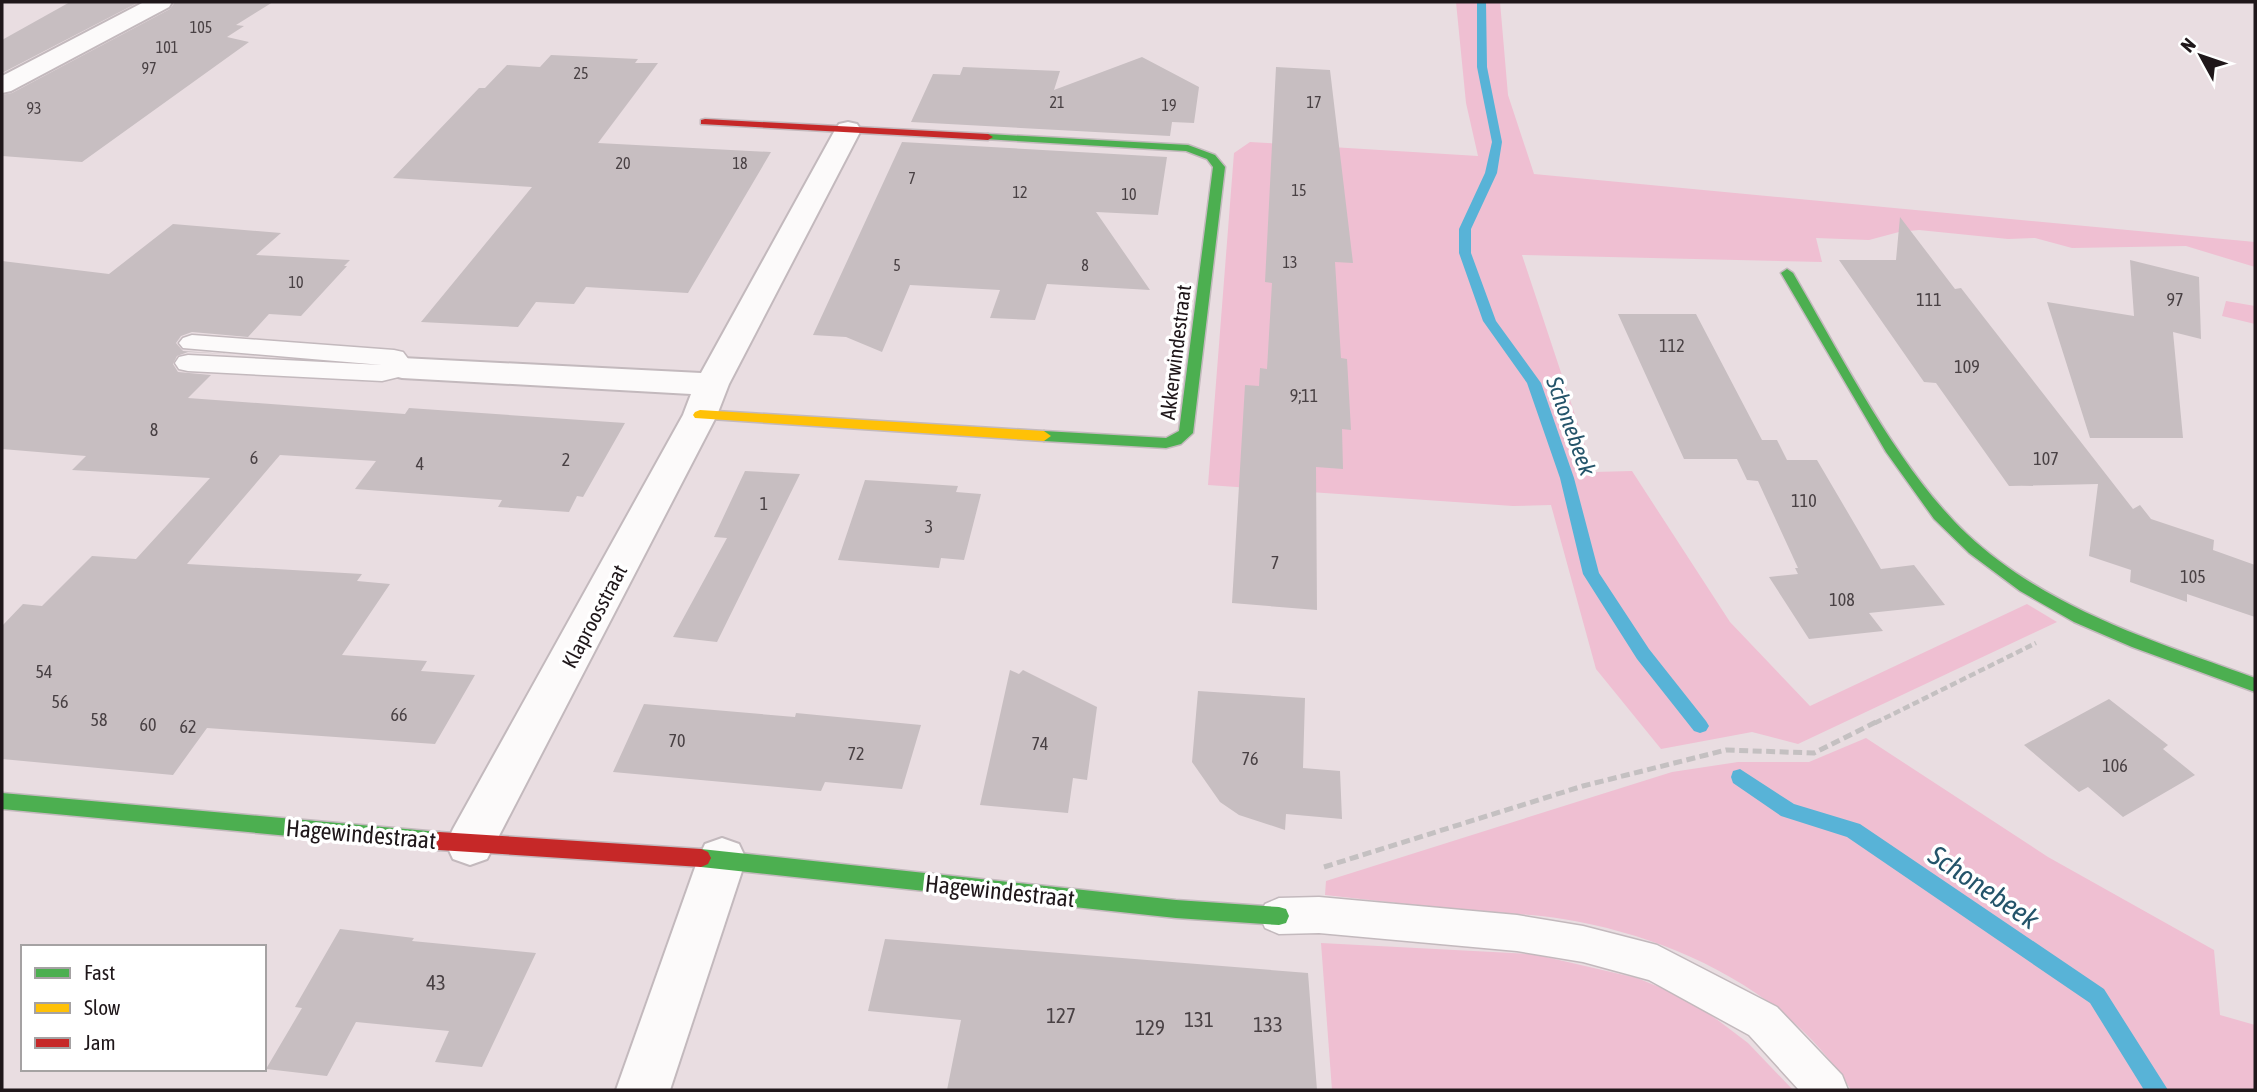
<svg xmlns="http://www.w3.org/2000/svg" width="2257" height="1092" viewBox="0 0 2257 1092" font-family="'Asap Condensed',sans-serif">
	<style>
		.green { fill: #efbfd2 }
		.lines { fill: none; stroke-linecap: round; stroke-linejoin: round }
		.stream { fill: #58b3d7; fill-rule: evenodd }
		.building { fill: #c7bec1 }
		.lane-casing { stroke: #c3b9bd; stroke-width: 3 }
		.street-casing { stroke: #c3b9bd; stroke-width: 4 }
		.fast-casing { stroke: #c3b9bd; stroke-width: 3 }
		.slow-casing { stroke: #c3b9bd; stroke-width: 3 }
		.jam-casing { stroke: #c3b9bd; stroke-width: 3 }
		.path-far1 { stroke: #c4c0c1; stroke-width: 4.5; stroke-dasharray: 7 3.5; stroke-linecap: butt }
		.path { stroke: #c4c0c1; stroke-width: 5; stroke-dasharray: 9 4.5; stroke-linecap: butt }
		.lane { fill: #fcfafa; fill-rule: evenodd }
		.street { fill: #fcfafa; fill-rule: evenodd }
		.fast { fill: #4caf50; fill-rule: evenodd }
		.slow { fill: #ffc107; fill-rule: evenodd }
		.jam { fill: #c62828; fill-rule: evenodd }
		.labels { text-anchor: middle; dominant-baseline: central; stroke-width: 7; stroke-linejoin: round; paint-order: stroke }
		.far-number-label { font-size: 16px; fill: #494144 }
		.number-label { font-size: 18px; fill: #494144 }
		.street-label { font-size: 21px; fill: #1f171a; stroke: #fff }
		.near-number-label { font-size: 21px; fill: #494144 }
		.water-label { font-size: 23px; font-style: italic; fill: #24546a; stroke: #fff }
		.near-street-label { font-size: 24px; fill: #1f171a; stroke: #fff }
		.near-water-label { font-size: 28px; font-style: italic; fill: #24546a; stroke: #fff }
	</style>
	<rect width="100%" height="100%" fill="#e9dde1"/>
	<!-- green -->
	<g class="green">
		<path d="M1456,2H1500L1508,95L1534,174L2255,242V267L2186,246L2072,248L2035,238L2008,239L1919,230L1899,232L1869,240L1816,238L1822,262L1522,255L1594,472L1632,471L1730,622L1810,706L2027,604L2057,622L1798,744L1752,732L1661,749L1596,669L1551,505L1513,506L1208,485L1234,153L1250,142L1478,156L1466,103Z"/>
		<path d="M2226,301L2255,306V324L2222,316Z"/>
		<path d="M1866,738L2048,857L2214,950L2220,1015L2255,1025V1090H1851C1790,992 1674,937 1563,919C1535,914 1506,914 1478,911C1427,906 1376,901 1325,895L1326,881L1672,772L1738,762H1809Z"/>
		<path d="M1321,943L1533,954L1637,978L1684,997L1719,1021L1748,1043L1793,1090H1332Z"/>
	</g>
	<g class="lines">
		<!-- stream -->
		<g class="stream">
			<path d="M1477,2H1486L1487,67L1502,142L1497,173L1471,229V253L1496,321L1541,383L1574,478L1599,573L1649,649L1706,721L1709,726L1706,731L1700,733L1694,731L1637,659L1583,574L1560,478L1527,383L1483,321L1459,253V229L1485,173L1492,142L1477,67Z"/>
			<path d="M1740,769L1794,804L1860,824L2104,989L2168,1090H2144L2090,1003L1847,837L1781,816L1733,783L1731,777L1733,771Z"/>
		</g>
	</g>
	<!-- building -->
	<g class="building">
		<path d="M70,2H139L2,73V40Z"/>
		<path d="M175,2H273L236,25L244,26L227,37L249,42L82,162L2,156V95L12,93L170,9Z"/>
		<path d="M551,55L638,59L635,63H658L598,143L771,152L688,293L586,287L574,304L536,302L518,327L421,322L532,187L393,178L479,88H485L507,65L540,67Z"/>
		<path d="M1142,57L1199,87L1194,123L1172,122L1170,136L911,122L933,74L960,75L963,67L1060,71L1054,90Z"/>
		<path d="M1276,67L1330,70L1353,263L1335,262L1341,358L1347,359L1351,430L1342,429L1343,469L1316,467L1317,610L1232,603L1245,385L1259,386L1260,368L1267,369L1272,283L1265,282Z"/>
		<path d="M902,142L1167,157L1158,215L1096,212L1150,290L1047,284L1035,320L990,318L1000,290L910,285L882,352L846,337L813,335Z"/>
		<path d="M1900,217L1955,289L1961,288L2133,509L2140,505L2151,519L2214,540L2213,550L2255,565V617L2187,594V602L2130,582L2131,570L2089,556L2098,484L2009,486L1936,383L1924,382L1839,260H1896Z"/>
		<path d="M173,224L281,233L256,255L350,260L344,266H347L301,316L269,314L248,337L192,332L181,336L176,343L183,351L227,354L188,352L177,356L173,364L178,372L211,375L188,398L405,414L409,408L625,423L583,497L577,496L569,512L498,507L502,500L355,489L376,461L280,455L187,564L362,574L357,581L390,584L342,655L427,661L421,671L475,675L435,744L207,728L173,775L2,759V626L23,604L42,606L92,556L136,559L210,478L72,470L86,456L2,449V261L109,274Z"/>
		<path d="M2130,260L2199,277L2201,339L2173,332L2183,438H2090L2047,302L2134,316Z"/>
		<path d="M1618,314H1696L1762,440H1777L1787,460H1817L1881,569L1914,565L1945,605L1869,613L1883,631L1809,639L1769,577L1798,574L1795,568H1798L1758,481L1747,480L1737,459H1684Z"/>
		<path d="M745,471L800,474L717,642L673,637L727,538L714,537Z"/>
		<path d="M865,480L958,486L956,492L981,494L964,560L941,558L939,568L838,560Z"/>
		<path d="M1010,670L1019,674L1023,670L1097,707L1087,780L1073,778L1068,813L980,805Z"/>
		<path d="M1198,691L1305,698L1303,768L1340,771L1342,819L1286,814L1285,830L1239,815L1220,802L1192,762Z"/>
		<path d="M2109,699L2168,745L2163,749L2195,775L2123,817L2088,787L2079,792L2024,745Z"/>
		<path d="M644,704L795,717L796,713L921,725L902,789L825,782L821,791L613,772Z"/>
		<path d="M340,929L414,938L412,941L536,953L482,1067L435,1062L449,1031L356,1022L327,1076L266,1069L302,1008L295,1007Z"/>
		<path d="M885,939L1308,973L1317,1090H947L961,1020L868,1011Z"/>
	</g>
	<g class="lines">
		<defs>
			<g id="lane">
				<path d="M192,335L394,350L403,352L415,368L411,374L382,381L188,371L179,369L175,363L179,357L188,355L382,365L183,348L179,343L183,338Z"/>
				<path d="M1319,897L1517,915L1583,926L1657,945L1777,1007L1842,1075L1848,1090H1799L1749,1035L1649,980L1583,962L1517,951L1319,933L1279,934L1265,928L1260,916L1265,904L1279,898Z"/>
			</g>
			<g id="street">
				<path d="M144,2H172L169,7L11,91L2,93V76Z"/>
				<path d="M848,122L857,124L861,130L729,384L717,415L487,859L470,865L453,859L446,844L453,829L683,415L691,394L402,378L390,375L385,368L390,361L402,358L701,373L835,130L839,124Z"/>
				<path d="M722,838L739,844L746,859L670,1090H616L698,859L705,844Z"/>
			</g>
			<g id="fast">
				<path d="M988,134L1188,145L1215,155L1225,167L1193,433L1181,444L1166,448L1044,441L1037,436L1044,431L1166,438L1179,431L1213,167L1207,159L1186,151L984,139V135Z"/>
				<path d="M1787,269L1793,273C1841,355 1898,469 1967,534C2047,609 2154,641 2255,678V692L2132,647L2074,622L2020,591L1969,553L1934,519L1886,452L1781,273Z"/>
				<path d="M2,793L439,832L446,835L449,841L446,847L439,850L2,809Z"/>
				<path d="M701,849L1176,900L1279,907L1286,909L1289,916L1286,923L1279,925L1176,918L701,867L694,864L691,858L694,852Z"/>
			</g>
			<path id="slow" d="M700,410L1044,431L1051,436L1044,441L695,418L693,415L695,412Z"/>
			<g id="jam">
				<path d="M705,119L988,134L993,137L988,140L701,124V120Z"/>
				<path d="M439,832L701,849L708,852L711,858L708,864L701,867L439,850L432,847L429,841L432,835Z"/>
			</g>
		</defs>
		<!-- lane casing -->
		<use href="#lane" class="lane-casing"/>
		<!-- street casing -->
		<use href="#street" class="street-casing"/>
		<!-- fast casing -->
		<use href="#fast" class="fast-casing"/>
		<!-- slow casing -->
		<use href="#slow" class="slow-casing"/>
		<!-- jam casing -->
		<use href="#jam" class="jam-casing"/>
		<!-- path-far1 -->
		<path class="path-far1" d="M1875,723L2036,643"/>
		<!-- path -->
		<path class="path" d="M1324,867L1583,786L1726,750L1814,753L1878,721"/>
		<!-- lane -->
		<use href="#lane" class="lane"/>
		<!-- street -->
		<use href="#street" class="street"/>
		<!-- fast -->
		<use href="#fast" class="fast"/>
		<!-- slow -->
		<use href="#slow" class="slow"/>
		<!-- jam -->
		<use href="#jam" class="jam"/>
	</g>
	<g class="labels">
		<!-- far-number labels -->
		<g class="far-number-label">
			<text x="201" y="27">105</text>
			<text x="167" y="47">101</text>
			<text x="149" y="68">97</text>
			<text x="581" y="73">25</text>
			<text x="1057" y="102">21</text>
			<text x="1314" y="102">17</text>
			<text x="1169" y="105">19</text>
			<text x="34" y="108">93</text>
			<text x="623" y="163">20</text>
			<text x="740" y="163">18</text>
			<text x="912" y="178">7</text>
			<text x="1299" y="190">15</text>
			<text x="1020" y="192">12</text>
			<text x="1129" y="194">10</text>
			<text x="1290" y="262">13</text>
			<text x="897" y="265">5</text>
			<text x="1085" y="265">8</text>
			<text x="296" y="282">10</text>
		</g>
		<!-- number labels -->
		<g class="number-label">
			<text x="1929" y="299">111</text>
			<text x="2175" y="299">97</text>
			<text x="1672" y="345">112</text>
			<text x="1967" y="366">109</text>
			<text x="1304" y="395">9;11</text>
			<text x="154" y="429">8</text>
			<text x="254" y="457">6</text>
			<text x="2046" y="458">107</text>
			<text x="566" y="459">2</text>
			<text x="420" y="463">4</text>
			<text x="1804" y="500">110</text>
			<text x="764" y="503">1</text>
			<text x="929" y="526">3</text>
			<text x="1275" y="562">7</text>
			<text x="2193" y="576">105</text>
			<text x="1842" y="599">108</text>
			<text x="44" y="671">54</text>
			<text x="60" y="701">56</text>
			<text x="399" y="714">66</text>
			<text x="99" y="719">58</text>
			<text x="148" y="724">60</text>
			<text x="188" y="726">62</text>
			<text x="677" y="740">70</text>
			<text x="1040" y="743">74</text>
			<text x="856" y="753">72</text>
			<text x="1250" y="758">76</text>
			<text x="2115" y="765">106</text>
		</g>
		<!-- street labels -->
		<g class="street-label">
			<text transform="translate(1175 352) rotate(-83)">Akkerwindestraat</text>
			<text transform="translate(594 616) rotate(-62)">Klaproosstraat</text>
		</g>
		<!-- near-number labels -->
		<g class="near-number-label">
			<text x="436" y="982">43</text>
			<text x="1061" y="1015">127</text>
			<text x="1199" y="1019">131</text>
			<text x="1268" y="1024">133</text>
			<text x="1150" y="1027">129</text>
		</g>
		<!-- water labels -->
		<g class="water-label">
			<text transform="translate(1571 426) rotate(70)">Schonebeek</text>
		</g>
		<!-- near-street labels -->
		<g class="near-street-label">
			<text transform="translate(361 834) rotate(5)">Hagewindestraat</text>
			<text transform="translate(1000 891) rotate(6)">Hagewindestraat</text>
		</g>
		<!-- near-water labels -->
		<g class="near-water-label">
			<text transform="translate(1984 887) rotate(34)">Schonebeek</text>
		</g>
	</g>
	<!-- border -->
	<rect width="2257" height="1092" fill="none" stroke="#1f171a" stroke-width="7"/>
	<!-- legend -->
	<rect x="21" y="945" width="245" height="126" fill="#ffffff" stroke="#a5a2a3" stroke-width="2"/>
	<rect x="35" y="968" width="35" height="10" fill="#4caf50" stroke="#a5a2a3" stroke-width="2"/>
	<text x="84" y="980" font-size="21" fill="#1f171a">Fast</text>
	<rect x="35" y="1003" width="35" height="10" fill="#ffc107" stroke="#a5a2a3" stroke-width="2"/>
	<text x="84" y="1015" font-size="21" fill="#1f171a">Slow</text>
	<rect x="35" y="1038" width="35" height="10" fill="#c62828" stroke="#a5a2a3" stroke-width="2"/>
	<text x="84" y="1050" font-size="21" fill="#1f171a">Jam</text>
	<!-- north arrow -->
	<g transform="translate(2201 56) rotate(310)" stroke="#ffffff" stroke-width="5" paint-order="stroke">
	<path d="M0-5L12 26L0 18L-12 26Z" fill="#1f171a"/>
	<text y="-10" font-size="19" font-weight="bold" text-anchor="middle" fill="#1f171a">N</text>
	</g>
</svg>
